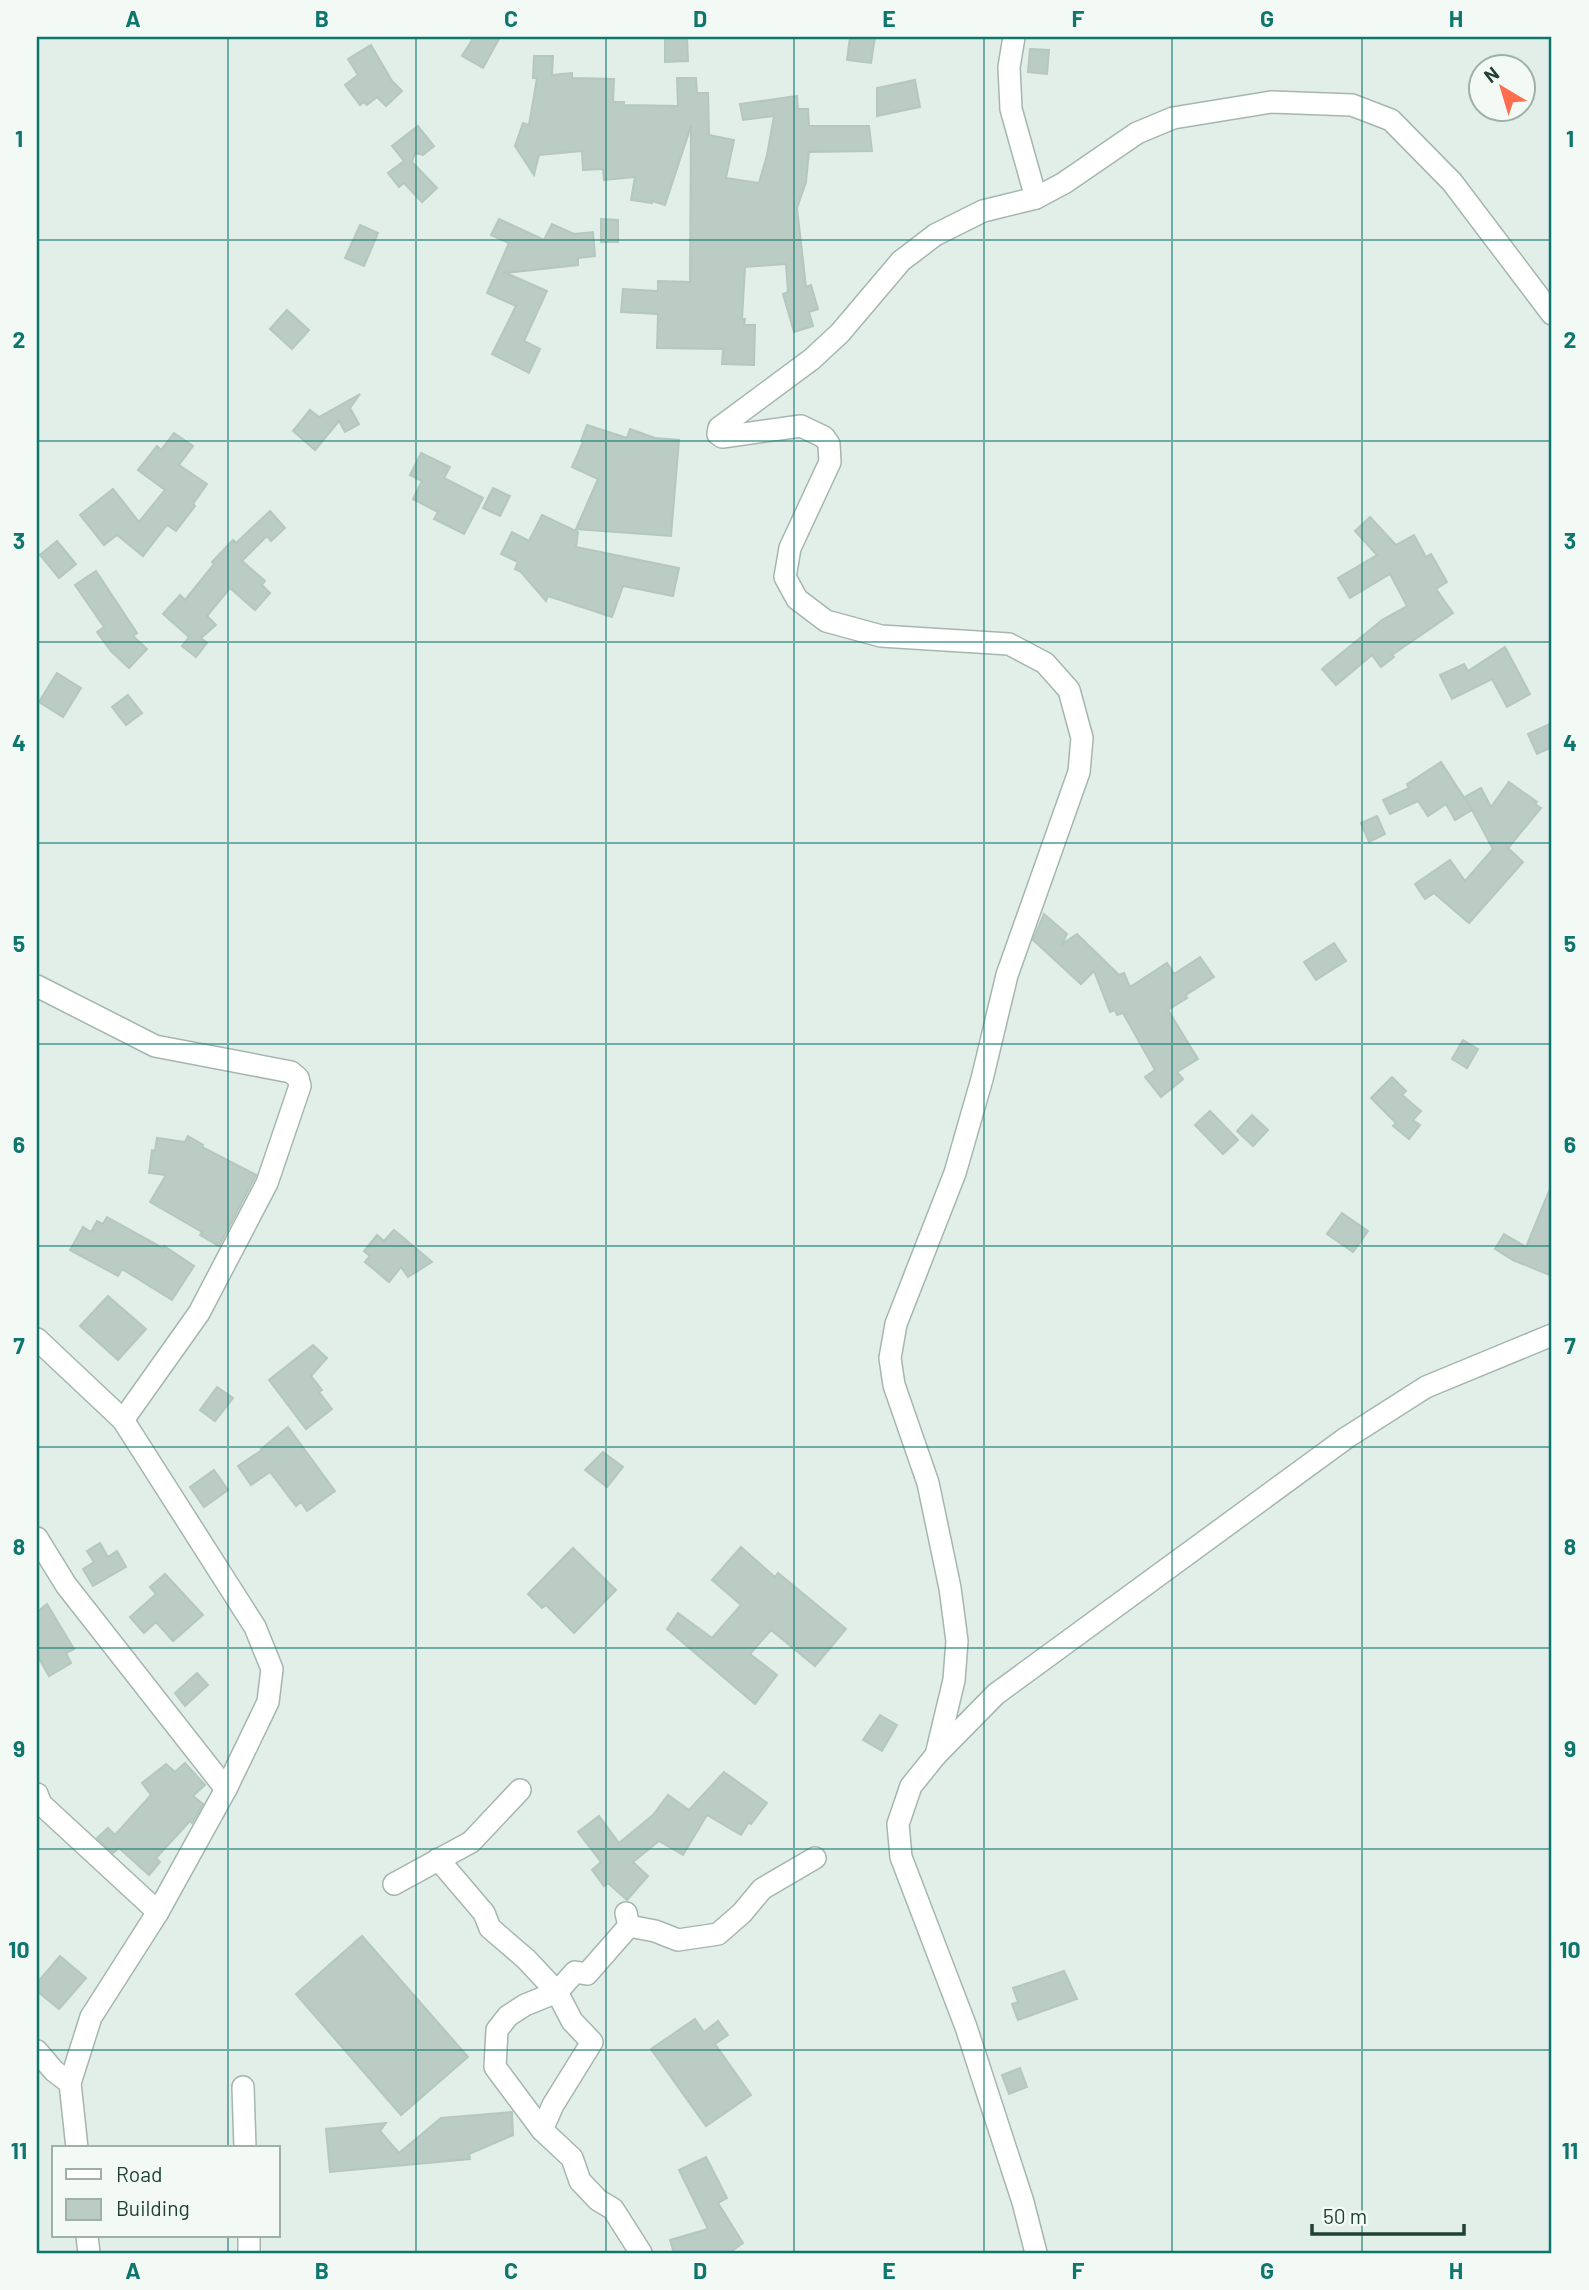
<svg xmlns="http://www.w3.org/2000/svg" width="1589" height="2290" viewBox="0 0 1589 2290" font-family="Barlow,sans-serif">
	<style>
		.building { fill: #baccc3; stroke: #b4c8be; stroke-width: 2 }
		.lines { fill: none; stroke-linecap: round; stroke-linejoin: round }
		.minor-casing { stroke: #a4b7af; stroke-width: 24 }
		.minor { stroke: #fff; stroke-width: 21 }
		.grid { fill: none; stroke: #0f766e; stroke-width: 2; stroke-opacity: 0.55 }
		.neatline { fill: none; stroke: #0f766e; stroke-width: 2.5 }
		.grid-label { font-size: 23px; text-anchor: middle; font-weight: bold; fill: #0f766e }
	</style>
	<rect width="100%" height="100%" fill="#e2eee8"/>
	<!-- building -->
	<g class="building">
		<path d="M474,37H500L483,68L462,56Z"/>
		<path d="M850,37H875L871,63L847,60Z"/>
		<path d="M665,38H687L688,61L665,62Z"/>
		<path d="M371,45L392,81L402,91L386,106L377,97L367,105L364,102L360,105L345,85L358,75L348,59Z"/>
		<path d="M1030,49L1049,50L1047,74L1028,72Z"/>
		<path d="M534,56H553L552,75L572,73V78L614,79L613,102H624V105L678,106L677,78H696L697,93H708L709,135L734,140L726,178L759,183L767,155L774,116L743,120L740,104L797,96L798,109H808L809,126H869L872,151L809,152L806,182L797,208L806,287L811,285L818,309L809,312L813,326L794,332L783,294L788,292L786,264L745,267L742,319H745L744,325H755L754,365L722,364L723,349L657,348L658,314L621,312L623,289L658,291V281L690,282L691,126L665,205L652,201V203L631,200L635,177L604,180L603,169L583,170L582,151L539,155L534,175L515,146L523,123L529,125L537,78H533Z"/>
		<path d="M915,80L920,107L877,116V88Z"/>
		<path d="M418,126L434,146L423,155L415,153L412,162L437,188L422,202L404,183L399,187L388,173L404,161L392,146Z"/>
		<path d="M499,219L544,240L552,224L574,234L593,232L595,256L578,258V265L506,273L547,291L524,341L540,349L529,373L492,354L516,306L487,293L509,243L491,235Z"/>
		<path d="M601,219L618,220V242H601Z"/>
		<path d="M360,225L378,233L364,266L345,258Z"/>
		<path d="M287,310L309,330L292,349L270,329Z"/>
		<path d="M360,394L350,408L359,424L345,432L339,421L315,450L293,431L310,410L319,417Z"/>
		<path d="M587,425L627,438L630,429L655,438L679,440L671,536L576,529L598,479L572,467L583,442L581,441Z"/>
		<path d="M174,433L193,446L179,465L207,484L193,504L195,506L176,531L167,525L143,556L117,535L104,545L80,515L113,489L139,522L165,490L138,470L157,446L161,450Z"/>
		<path d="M421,453L450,467L444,478L483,498L464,534L434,519L438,512L413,499L422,481L410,475Z"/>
		<path d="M493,488L510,496L500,516L483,508Z"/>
		<path d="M270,511L285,528L271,541L267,536L242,561L265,581L262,585L270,593L255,610L230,588L207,616L216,625L201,638L207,643L196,657L182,646L189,637L163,614L180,595L185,600L214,564L212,562L233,540L236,543Z"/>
		<path d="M542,515L578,532L576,547L679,568L673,596L623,586L612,617L548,596L546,601L521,572L515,569L518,562L501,554L512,532L529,541Z"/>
		<path d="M1370,517L1396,545L1414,535L1426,557L1431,554L1447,582L1436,589L1453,613L1392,655L1394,657L1381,667L1372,655L1336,685L1322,669L1382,620L1407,606L1390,574L1350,598L1338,578L1377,555L1355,531Z"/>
		<path d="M57,541L76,564L59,578L40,555Z"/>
		<path d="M96,571L137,633L133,636L147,649L129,668L111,651L97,632L104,627L75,585Z"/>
		<path d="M1505,647L1530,694L1507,707L1492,679L1452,699L1440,675L1464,664L1468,671Z"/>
		<path d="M57,673L81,688L63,717L39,702Z"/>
		<path d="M128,695L142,713L126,725L112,707Z"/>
		<path d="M1552,723V747L1537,754L1528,734Z"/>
		<path d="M1441,762L1472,810L1455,820L1446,804L1428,816L1418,801L1390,814L1383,800L1409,788L1407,784Z"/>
		<path d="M1509,782L1537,802L1535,804L1541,808L1508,848L1523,862L1469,923L1434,893L1425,899L1415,884L1450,860L1465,881L1493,849L1465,797L1481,788L1491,807Z"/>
		<path d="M1377,816L1385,834L1369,842L1361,823Z"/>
		<path d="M1044,914L1067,934L1062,944L1077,934L1119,975L1124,973L1130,987L1167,963L1174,974L1200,957L1214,977L1186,995L1187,998L1168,1010L1198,1059L1177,1072L1183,1079L1161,1097L1145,1077L1155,1070L1123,1013L1117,1015L1115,1010L1110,1012L1094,971L1081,984L1033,940Z"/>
		<path d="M1334,943L1346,961L1316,980L1304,962Z"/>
		<path d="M1463,1040L1478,1049L1467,1068L1452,1059Z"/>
		<path d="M1392,1077L1406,1091L1402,1095L1421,1111L1413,1120L1420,1125L1409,1139L1393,1126L1396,1123L1371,1098Z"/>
		<path d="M1210,1111L1238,1140L1223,1154L1195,1125Z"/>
		<path d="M1252,1115L1268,1130L1253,1146L1237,1131Z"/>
		<path d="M188,1136L203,1145L202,1147L256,1175L219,1246L200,1235L202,1232L150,1202L166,1175L149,1173L152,1150L155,1151L157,1138L185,1142Z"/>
		<path d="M1552,1184V1276L1513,1260L1495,1249L1504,1234L1526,1247Z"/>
		<path d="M1342,1213L1368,1231L1353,1252L1327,1234Z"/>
		<path d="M107,1217L163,1248L164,1246L194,1266L172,1300L122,1269L118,1276L70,1250L83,1227L91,1232L97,1221L103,1224Z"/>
		<path d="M394,1230L432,1262L408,1277L401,1267L389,1282L365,1262L370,1256L364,1251L377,1235L384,1241Z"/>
		<path d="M108,1296L146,1329L118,1360L80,1326Z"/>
		<path d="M313,1345L327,1358L311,1376L322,1390L319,1392L332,1409L306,1429L269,1380Z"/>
		<path d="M217,1387L233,1398L215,1421L200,1410Z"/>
		<path d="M288,1427L335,1491L307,1511L301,1502L296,1506L270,1472L251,1485L238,1466L262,1450L261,1449Z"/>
		<path d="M603,1452L623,1467L607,1487L585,1470Z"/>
		<path d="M214,1470L228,1490L204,1507L190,1487Z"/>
		<path d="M100,1543L108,1557L117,1551L126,1567L93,1586L83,1569L94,1562L87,1551Z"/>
		<path d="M741,1547L775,1577L778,1573L846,1629L815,1666L771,1630L750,1654L777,1675L755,1704L667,1629L678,1613L712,1638L741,1605L712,1580Z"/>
		<path d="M573,1548L616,1590L574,1633L546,1605L542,1608L528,1594Z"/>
		<path d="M165,1574L203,1615L173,1641L156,1622L144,1633L130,1617L156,1594L150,1587Z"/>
		<path d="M47,1604L74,1649L66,1653L71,1663L49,1676L37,1655V1612Z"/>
		<path d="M197,1673L208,1685L185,1706L175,1693Z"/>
		<path d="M880,1715L897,1725L882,1751L863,1740Z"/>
		<path d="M185,1763L205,1785L193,1796L203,1804L192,1823L190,1821L156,1858L160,1862L149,1875L119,1848L113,1853L97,1838L108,1828L115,1835L151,1795L142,1783L166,1764L175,1772Z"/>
		<path d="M724,1772L767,1803L751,1824L749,1822L741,1835L707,1815L683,1855L659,1841L633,1862L648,1876L627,1900L608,1883L604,1886L592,1870L601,1862L578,1832L599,1816L619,1843L653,1815L668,1795L689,1810Z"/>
		<path d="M362,1936L468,2057L401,2115L296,1994Z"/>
		<path d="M60,1956L86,1978L59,2009L37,1991V1983Z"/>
		<path d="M1064,1971L1077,1999L1018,2020L1012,2004L1018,2002L1013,1988Z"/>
		<path d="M695,2019L704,2032L718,2021L728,2035L715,2044L751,2095L706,2126L651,2049Z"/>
		<path d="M1020,2068L1027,2087L1009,2094L1002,2075Z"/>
		<path d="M512,2112L513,2135L469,2154L470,2159L330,2172L326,2129L386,2123L380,2131L399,2153L441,2118Z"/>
		<path d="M706,2157L727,2198L718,2203L743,2243L729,2253H674L670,2240L708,2229L679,2170Z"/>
	</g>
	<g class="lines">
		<defs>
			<g id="minor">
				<path d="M1014,37L1009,67L1011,109L1036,198"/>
				<path d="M37,986L155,1046L291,1072L298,1078L300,1086L267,1183L199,1313L123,1420"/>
				<path d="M37,1339L123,1420L255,1627L272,1669L268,1702L226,1789L158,1912L91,2017L70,2083"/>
				<path d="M37,1538L66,1585L226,1789"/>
				<path d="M936,1755L954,1680L957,1641L950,1588L928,1483L894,1385L890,1358L896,1324L955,1173L982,1079L1007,975L1079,772L1082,738L1069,690L1045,663L1009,644L881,636L826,621L797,599L785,577L790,548L830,462L829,444L824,437L801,426L722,437L718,434L719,428L812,359L840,333L901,261L935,235L983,211L1036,198L1064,183L1137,133L1173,118L1271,102L1352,105L1391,120L1452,182L1552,314"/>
				<path d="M37,1794L41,1804L158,1912"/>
				<path d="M438,1859L484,1913L490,1928L526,1959L557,1992L572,2021L592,2042L553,2105L542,2130L572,2158L580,2181L598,2200L613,2209L641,2253"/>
				<path d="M394,1884L471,1842L520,1790"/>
				<path d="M629,1926L655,1931L678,1940L718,1934L742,1913L762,1889L815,1858"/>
				<path d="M37,2051L54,2071L70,2083L77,2148"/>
				<path d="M243,2087L245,2148"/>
				<path d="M542,2130L495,2067L497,2030L508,2016L525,2005L557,1992L575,1972L587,1974L629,1926L626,1913"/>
				<path d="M87,2236L89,2253"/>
				<path d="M249,2236V2253"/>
				<path d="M1036,2253L1023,2202L966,2027L901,1857L898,1824L911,1786L936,1755L996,1694L1346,1438L1426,1387L1552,1335"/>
			</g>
		</defs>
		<!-- minor casing -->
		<use href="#minor" class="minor-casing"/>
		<!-- minor -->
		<use href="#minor" class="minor"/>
	</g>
	<!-- grid -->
	<path class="grid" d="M228,37V2148M416,37V2253M606,37V2253M794,37V2253M984,37V2253M1172,37V2253M1362,37V2253M37,240H1552M37,441H1552M37,642H1552M37,843H1552M37,1044H1552M37,1246H1552M37,1447H1552M37,1648H1552M37,1849H1552M37,2050H1552M228,2236V2253"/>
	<!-- border -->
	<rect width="1589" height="2290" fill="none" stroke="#f3faf6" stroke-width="77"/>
	<!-- legend -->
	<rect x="52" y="2146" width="228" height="91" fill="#f3faf6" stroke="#9fb0a9" stroke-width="2"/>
	<rect x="66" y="2169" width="35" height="10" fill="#ffffff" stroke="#9fb0a9" stroke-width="2"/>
	<text x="116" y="2182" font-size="21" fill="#204136">Road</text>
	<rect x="66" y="2199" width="35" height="21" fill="#baccc3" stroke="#9fb0a9" stroke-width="2"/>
	<text x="116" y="2216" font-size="21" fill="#204136">Building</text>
	<!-- north arrow -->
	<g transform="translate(1502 88) rotate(322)"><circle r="33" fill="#f3faf6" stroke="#9fb0a9" stroke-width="2"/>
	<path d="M0-5L12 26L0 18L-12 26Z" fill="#ff6d4f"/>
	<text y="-10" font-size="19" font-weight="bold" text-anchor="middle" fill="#204136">N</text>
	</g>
	<!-- scale -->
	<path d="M1312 2224v10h152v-10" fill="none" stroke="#204136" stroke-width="3.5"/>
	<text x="1323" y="2224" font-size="21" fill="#204136" stroke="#f3faf6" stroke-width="5" paint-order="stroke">50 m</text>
	<rect x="38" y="38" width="1512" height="2214" class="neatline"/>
	<g class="grid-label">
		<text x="133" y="27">A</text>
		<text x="322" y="27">B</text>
		<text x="511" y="27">C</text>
		<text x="700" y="27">D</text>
		<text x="889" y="27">E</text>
		<text x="1078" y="27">F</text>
		<text x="1267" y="27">G</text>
		<text x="1456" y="27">H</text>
		<text x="19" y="147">1</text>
		<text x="1570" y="147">1</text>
		<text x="19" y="348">2</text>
		<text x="1570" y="348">2</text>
		<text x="19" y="549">3</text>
		<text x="1570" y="549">3</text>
		<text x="19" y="751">4</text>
		<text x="1570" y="751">4</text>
		<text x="19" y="952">5</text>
		<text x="1570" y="952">5</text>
		<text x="19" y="1153">6</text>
		<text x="1570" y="1153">6</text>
		<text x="19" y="1354">7</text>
		<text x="1570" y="1354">7</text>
		<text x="19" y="1555">8</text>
		<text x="1570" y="1555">8</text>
		<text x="19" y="1757">9</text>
		<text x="1570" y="1757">9</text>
		<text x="19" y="1958">10</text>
		<text x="1570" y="1958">10</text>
		<text x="19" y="2159">11</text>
		<text x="1570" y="2159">11</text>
		<text x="133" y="2279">A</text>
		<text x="322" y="2279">B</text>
		<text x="511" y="2279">C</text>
		<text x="700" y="2279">D</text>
		<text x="889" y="2279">E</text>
		<text x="1078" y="2279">F</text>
		<text x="1267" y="2279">G</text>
		<text x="1456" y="2279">H</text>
	</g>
</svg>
